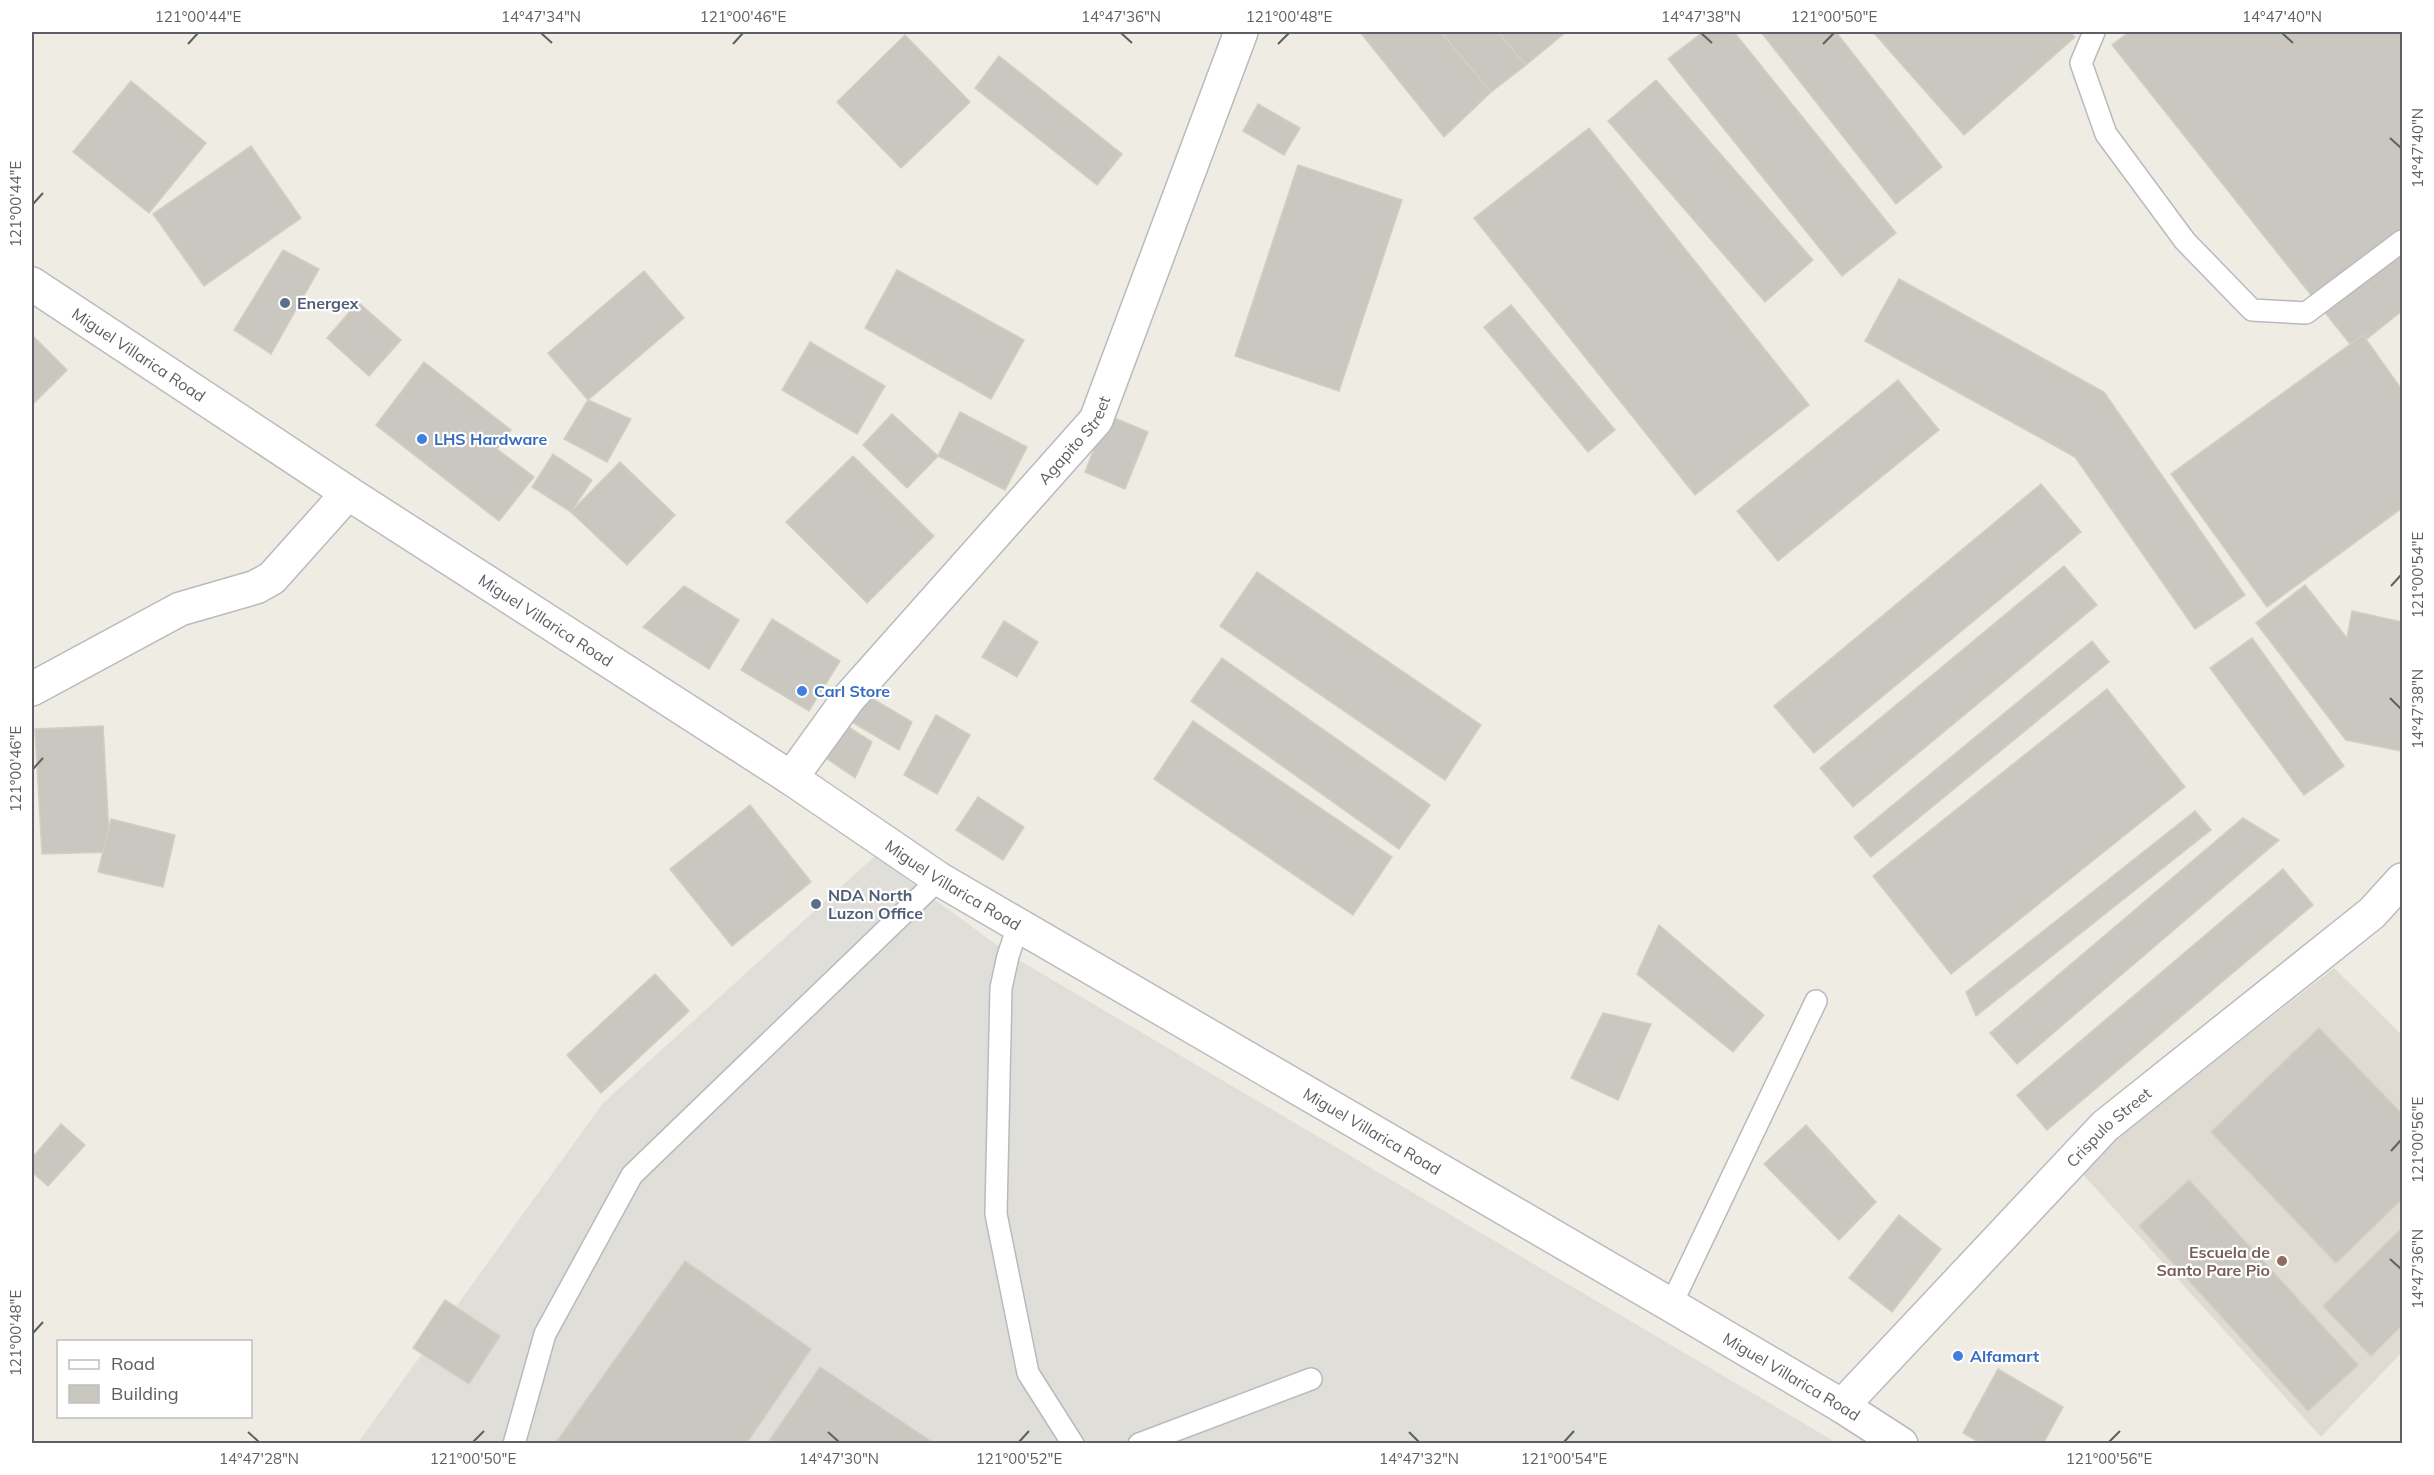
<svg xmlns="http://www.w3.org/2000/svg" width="2434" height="1475" viewBox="0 0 2434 1475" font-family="Mulish,sans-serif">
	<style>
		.industrial { fill: #e0ded8 }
		.education { fill: #dfdbd2 }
		.building { fill: #cac7c1; stroke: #d4cec2; stroke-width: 1.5 }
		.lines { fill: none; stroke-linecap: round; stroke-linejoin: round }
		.lane-casing { stroke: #b7babe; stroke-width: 24 }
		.street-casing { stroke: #b7babe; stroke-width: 36 }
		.secondary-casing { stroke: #b8bbc0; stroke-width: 36 }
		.lane { stroke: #fff; stroke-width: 21 }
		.street { stroke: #fff; stroke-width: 33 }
		.secondary { stroke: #fff; stroke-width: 33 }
		.ticks { fill: none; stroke: #5c6065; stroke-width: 2 }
		.service-dot { fill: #5c6f8a; stroke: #fff; stroke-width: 2 }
		.shop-dot { fill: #3f7fe0; stroke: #fff; stroke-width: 2 }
		.education-dot { fill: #8d6e63; stroke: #fff; stroke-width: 2 }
		.labels { text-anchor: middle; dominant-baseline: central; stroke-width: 4.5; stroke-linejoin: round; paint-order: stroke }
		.service-label { font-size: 16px; font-weight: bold; fill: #4e5e75; stroke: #fff; text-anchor: start }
		.street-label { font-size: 16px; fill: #5c6065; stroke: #fff }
		.shop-label { font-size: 16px; font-weight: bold; fill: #366cbe; stroke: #fff; text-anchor: start }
		.education-label { font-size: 16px; font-weight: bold; fill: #785e54; stroke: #fff; text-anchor: end }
		.neatline { fill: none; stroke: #5c6065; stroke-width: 2 }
		.ticks-label { font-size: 15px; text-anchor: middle; fill: #5c6065 }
	</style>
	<rect width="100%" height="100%" fill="#efece4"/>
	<!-- industrial -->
	<path class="industrial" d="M875,856L1012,956L1837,1443L357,1444L603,1103Z"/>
	<!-- education -->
	<path class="education" d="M2334,968L2402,1035V1352L2321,1437L2078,1169Z"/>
	<!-- building -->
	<g class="building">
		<path d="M1360,32H1441L1491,92L1444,137Z"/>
		<path d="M1441,32H1498L1526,65L1491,92Z"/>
		<path d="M1498,32H1566L1526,65Z"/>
		<path d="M1703,32H1734L1896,233L1842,276L1668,59Z"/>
		<path d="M1761,32H1836L1942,167L1896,204Z"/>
		<path d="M1873,32H2070L2075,37L1964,135Z"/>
		<path d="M2129,32H2402V311L2354,349L2112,45Z"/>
		<path d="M905,35L970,102L901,168L837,102Z"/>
		<path d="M999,56L1122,154L1097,185L975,88Z"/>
		<path d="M1656,80L1813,260L1765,302L1608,121Z"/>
		<path d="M131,81L206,143L149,213L73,152Z"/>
		<path d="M1258,104L1300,128L1284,155L1243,131Z"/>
		<path d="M1589,128L1809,405L1695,495L1474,218Z"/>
		<path d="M251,146L301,218L204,286L153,214Z"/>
		<path d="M1298,165L1402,200L1339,391L1235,356Z"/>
		<path d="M283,250L319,269L271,354L234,330Z"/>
		<path d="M897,270L1024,340L991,399L865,328Z"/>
		<path d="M644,271L684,318L588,400L548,353Z"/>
		<path d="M1899,279L2104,392L2245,595L2195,629L2075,457L1865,341Z"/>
		<path d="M358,302L401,340L369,376L327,338Z"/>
		<path d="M1511,305L1615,430L1588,452L1484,327Z"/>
		<path d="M32,335L67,370L32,405Z"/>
		<path d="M2363,335L2402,390V508L2267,607L2171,474Z"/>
		<path d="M810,342L885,386L857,434L782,390Z"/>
		<path d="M424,362L511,430L497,449L534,477L499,521L376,425Z"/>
		<path d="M1898,380L1939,430L1778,561L1737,511Z"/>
		<path d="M588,400L631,419L607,462L564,439Z"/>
		<path d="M960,412L1027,447L1005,490L938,456Z"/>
		<path d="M892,414L938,456L907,488L863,445Z"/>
		<path d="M1107,415L1148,432L1125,489L1085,472Z"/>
		<path d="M553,454L592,480L571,512L532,487Z"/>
		<path d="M853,456L934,536L867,603L786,522Z"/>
		<path d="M620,462L675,515L627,565L571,512Z"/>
		<path d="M2041,484L2081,532L1814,753L1774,706Z"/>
		<path d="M2064,566L2097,605L1853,807L1820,768Z"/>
		<path d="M1257,572L1481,725L1445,780L1220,626Z"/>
		<path d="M2305,585L2347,638L2352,611L2402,622V751L2346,740L2256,623Z"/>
		<path d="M684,586L739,620L709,669L643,627Z"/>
		<path d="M772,619L840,661L809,711L741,670Z"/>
		<path d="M1004,621L1038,642L1017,677L982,657Z"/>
		<path d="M2252,638L2344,766L2304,795L2210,668Z"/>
		<path d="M2092,641L2109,662L1871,857L1854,837Z"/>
		<path d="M1222,658L1430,805L1399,849L1191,701Z"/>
		<path d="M2107,689L2185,787L1951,974L1873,876Z"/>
		<path d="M863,693L912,722L899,750L850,721Z"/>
		<path d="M936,715L970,735L937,794L904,775Z"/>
		<path d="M1193,721L1392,857L1353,915L1154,779Z"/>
		<path d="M844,724L872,742L855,778L823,756Z"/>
		<path d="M103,726L110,852L42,854L35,729Z"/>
		<path d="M978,797L1024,827L1003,860L956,830Z"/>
		<path d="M750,805L811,882L732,946L670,869Z"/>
		<path d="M2195,811L2211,830L1976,1016L1966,992Z"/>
		<path d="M2243,818L2279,840L2017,1064L1990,1033Z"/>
		<path d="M111,819L175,835L163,887L98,872Z"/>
		<path d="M2283,869L2313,905L2047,1130L2017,1095Z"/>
		<path d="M1659,925L1764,1015L1733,1052L1637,974Z"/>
		<path d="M655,974L689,1011L601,1093L567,1055Z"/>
		<path d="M1603,1013L1651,1024L1618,1100L1571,1078Z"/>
		<path d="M2319,1028L2402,1114V1199L2336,1263L2211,1132Z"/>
		<path d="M61,1124L85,1145L48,1186L32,1172V1158Z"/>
		<path d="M1806,1125L1876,1202L1839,1240L1764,1164Z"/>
		<path d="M2189,1180L2358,1365L2308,1411L2139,1226Z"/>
		<path d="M1899,1215L1941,1249L1892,1312L1849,1278Z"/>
		<path d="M2402,1228V1325L2371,1356L2323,1306Z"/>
		<path d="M685,1261L811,1349L746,1444H555Z"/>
		<path d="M445,1300L500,1336L469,1384L413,1348Z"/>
		<path d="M820,1367L935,1444H767Z"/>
		<path d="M1998,1369L2063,1407L2043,1444H1982L1963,1433Z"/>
	</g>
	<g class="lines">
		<defs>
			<g id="lane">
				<path d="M2094,32L2081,63L2106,134L2185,241L2252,310L2306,313L2402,241"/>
				<path d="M1018,926L1008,956L1001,988L996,1214L1028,1373L1073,1444"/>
				<path d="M1671,1305L1816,1001"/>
				<path d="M514,1444L545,1334L632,1175L939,879"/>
				<path d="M1139,1444L1311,1379"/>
			</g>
			<g id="street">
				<path d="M32,689L180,609L256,587L272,578L348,493"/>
				<path id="s1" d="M791,778L848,699L1096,420L1241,32"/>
			</g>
			<g id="secondary">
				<path id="s2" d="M32,284L348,493L791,778L939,879L1671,1305L1842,1406L1901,1444"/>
				<path id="s3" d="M1842,1406L2105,1126L2372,913L2402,880"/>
			</g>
		</defs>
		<!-- lane casing -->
		<use href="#lane" class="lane-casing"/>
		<!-- street casing -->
		<use href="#street" class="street-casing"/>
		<!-- secondary casing -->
		<use href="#secondary" class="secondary-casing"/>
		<!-- lane -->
		<use href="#lane" class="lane"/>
		<!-- street -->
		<use href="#street" class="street"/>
		<!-- secondary -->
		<use href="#secondary" class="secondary"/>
	</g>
	<!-- ticks -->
	<path class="ticks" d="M541,33L552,43M1121,33L1132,43M1701,33L1712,43M2282,33L2293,43M188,44L198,33M733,44L743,33M1278,44L1289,33M1823,44L1834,33M2390,138L2401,148M33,204L43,193M2391,586L2401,575M2390,698L2401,709M33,769L43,758M2391,1151L2401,1140M2390,1259L2401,1269M33,1333L43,1322M248,1432L259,1442M828,1432L839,1442M1409,1432L1419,1442M473,1442L484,1431M1019,1442L1029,1431M1564,1442L1574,1431M2109,1442L2120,1431"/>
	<!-- markers -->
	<g class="service-dot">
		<circle cx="285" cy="303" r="6"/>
		<circle cx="816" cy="904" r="6"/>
	</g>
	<g class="shop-dot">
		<circle cx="422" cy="439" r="6"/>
		<circle cx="802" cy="691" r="6"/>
		<circle cx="1958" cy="1356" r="6"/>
	</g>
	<circle class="education-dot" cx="2282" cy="1261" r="6"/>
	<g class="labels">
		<!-- service labels -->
		<g class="service-label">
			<text x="297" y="303">Energex</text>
			<text x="828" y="895">NDA North<tspan x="828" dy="18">Luzon Office</tspan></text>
		</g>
		<!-- street labels -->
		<g class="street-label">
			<text stroke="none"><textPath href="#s2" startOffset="128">Miguel Villarica Road</textPath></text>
			<text stroke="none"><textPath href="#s1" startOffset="442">Agapito Street</textPath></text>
			<text stroke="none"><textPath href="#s2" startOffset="614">Miguel Villarica Road</textPath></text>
			<text stroke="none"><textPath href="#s2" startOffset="1100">Miguel Villarica Road</textPath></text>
			<text stroke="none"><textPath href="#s3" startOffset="386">Crispulo Street</textPath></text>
			<text stroke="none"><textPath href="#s2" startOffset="1586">Miguel Villarica Road</textPath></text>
			<text stroke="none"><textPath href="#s2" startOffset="2072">Miguel Villarica Road</textPath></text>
		</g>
		<!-- shop labels -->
		<g class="shop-label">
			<text x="434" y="439">LHS Hardware</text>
			<text x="814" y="691">Carl Store</text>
			<text x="1970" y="1356">Alfamart</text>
		</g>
		<!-- education labels -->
		<g class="education-label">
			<text x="2270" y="1252">Escuela de<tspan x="2270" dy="18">Santo Pare Pio</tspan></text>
		</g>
	</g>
	<!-- border -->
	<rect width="2434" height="1475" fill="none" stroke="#ffffff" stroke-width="66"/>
	<!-- legend -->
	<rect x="57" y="1340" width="195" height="78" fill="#ffffff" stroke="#bebfc1" stroke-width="1.5"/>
	<rect x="69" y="1360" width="30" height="9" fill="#ffffff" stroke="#bebfc1" stroke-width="1.5"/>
	<text x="111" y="1370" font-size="18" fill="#5c6065">Road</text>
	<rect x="69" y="1385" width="30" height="18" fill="#cac7c1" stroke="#bebfc1" stroke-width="1.5"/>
	<text x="111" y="1400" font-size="18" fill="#5c6065">Building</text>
	<rect x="33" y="33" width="2368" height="1409" class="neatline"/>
	<g class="ticks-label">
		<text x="198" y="22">121°00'44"E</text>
		<text x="541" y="22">14°47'34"N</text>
		<text x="743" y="22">121°00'46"E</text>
		<text x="1121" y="22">14°47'36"N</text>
		<text x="1289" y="22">121°00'48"E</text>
		<text x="1701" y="22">14°47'38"N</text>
		<text x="1834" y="22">121°00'50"E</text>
		<text x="2282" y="22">14°47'40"N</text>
		<text transform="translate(2418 148) rotate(-90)" y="5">14°47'40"N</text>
		<text transform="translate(16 204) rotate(-90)" y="5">121°00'44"E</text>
		<text transform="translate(2418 575) rotate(-90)" y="5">121°00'54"E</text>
		<text transform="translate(2418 709) rotate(-90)" y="5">14°47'38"N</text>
		<text transform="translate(16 769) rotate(-90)" y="5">121°00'46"E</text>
		<text transform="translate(2418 1140) rotate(-90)" y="5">121°00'56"E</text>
		<text transform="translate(2418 1269) rotate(-90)" y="5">14°47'36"N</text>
		<text transform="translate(16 1333) rotate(-90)" y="5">121°00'48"E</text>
		<text x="259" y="1464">14°47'28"N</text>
		<text x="473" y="1464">121°00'50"E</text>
		<text x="839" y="1464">14°47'30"N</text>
		<text x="1019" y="1464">121°00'52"E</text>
		<text x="1419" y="1464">14°47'32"N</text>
		<text x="1564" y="1464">121°00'54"E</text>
		<text x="2109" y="1464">121°00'56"E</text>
	</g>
</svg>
